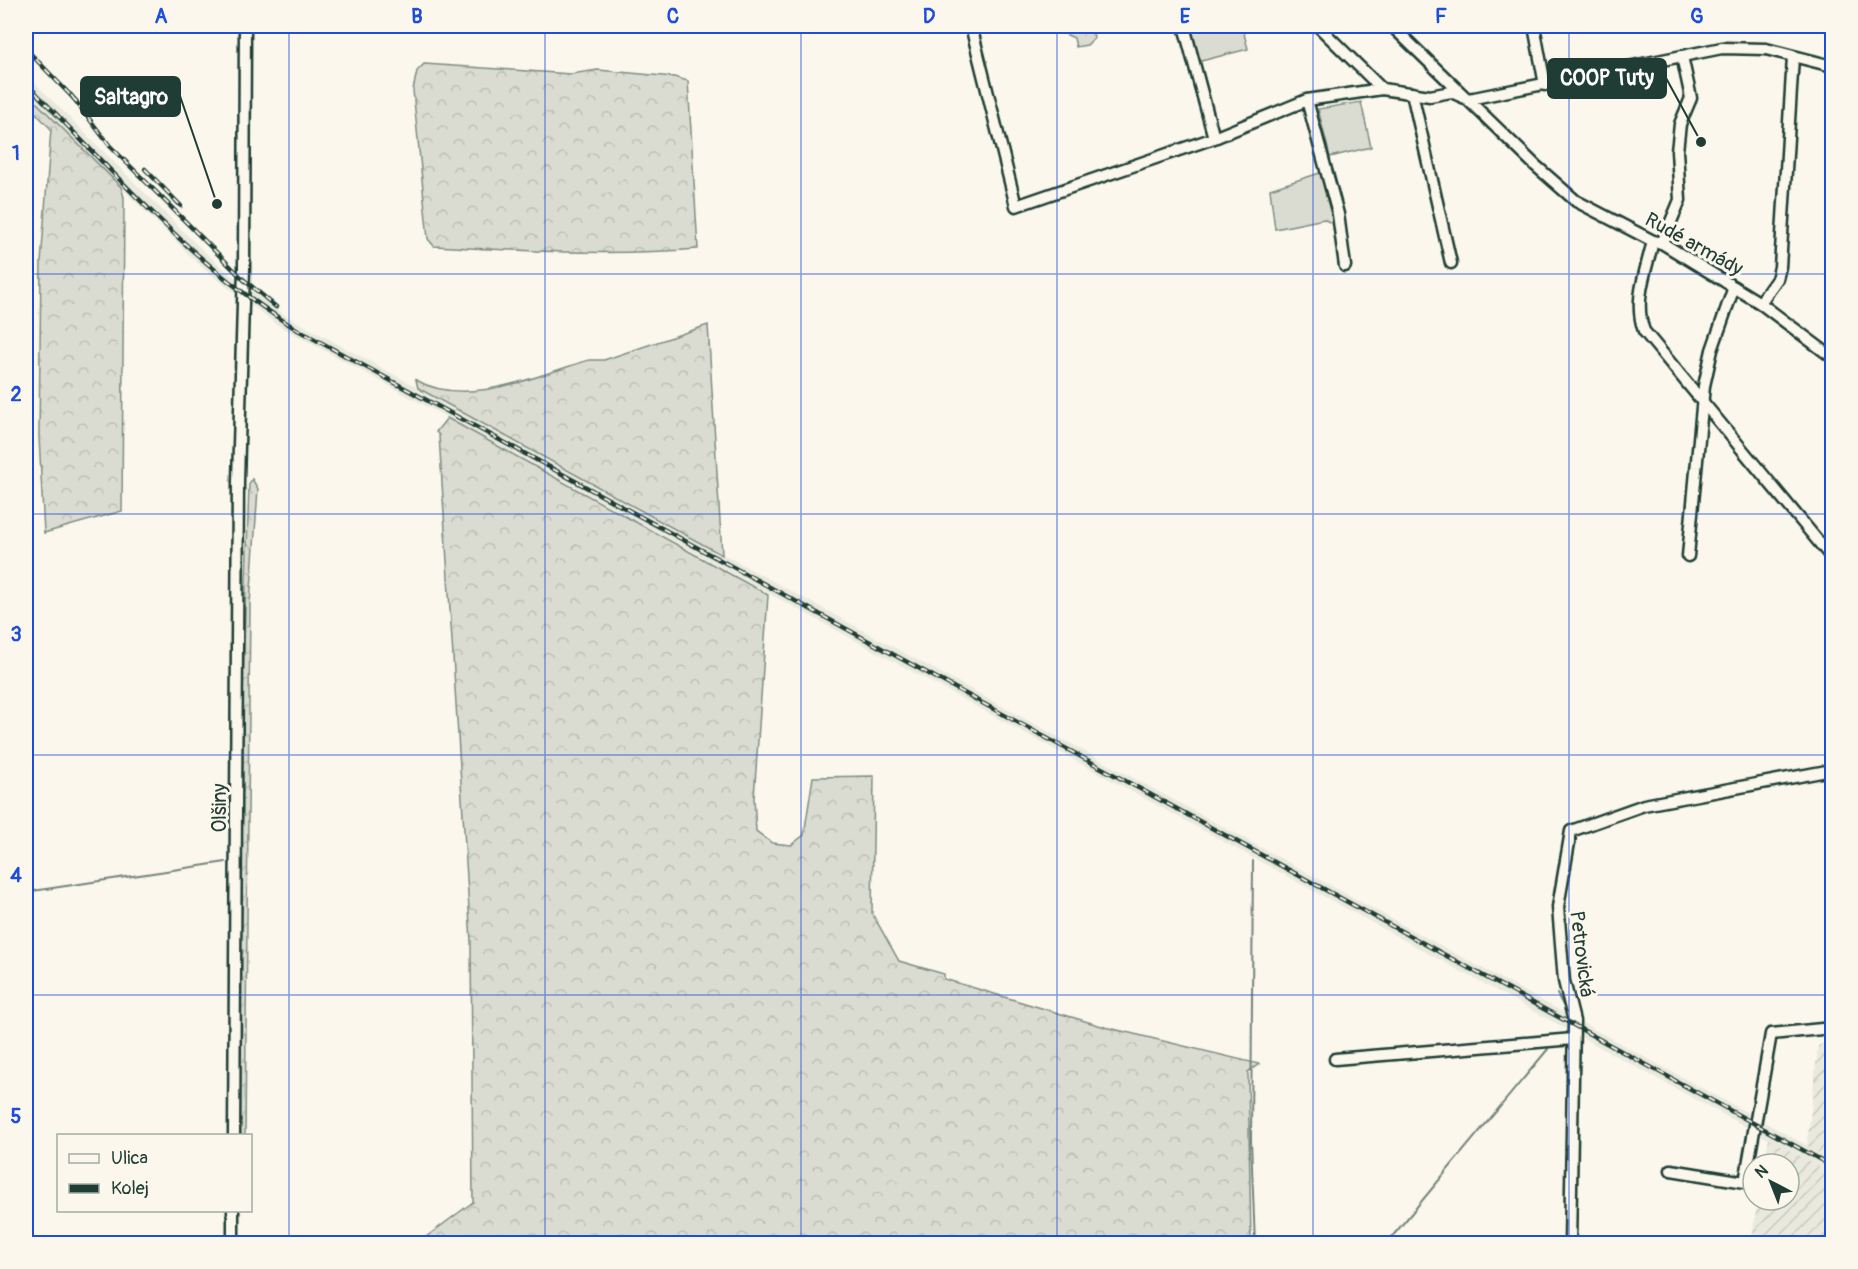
<svg xmlns="http://www.w3.org/2000/svg" width="1858" height="1269" viewBox="0 0 1858 1269" font-family="Pangolin,sans-serif">
	<style>
		.built { fill: #eae9de }
		.industrial { fill: url(#industrial-furrows) }
		.grass { fill: #dbdcd1; stroke: #7d8c82; stroke-width: 1.5 }
		.forest { fill: url(#forest-crowns); stroke: #7d8c82; stroke-width: 1.5 }
		.lines { fill: none; stroke-linecap: round; stroke-linejoin: round }
		.stream { stroke: #74847b; stroke-width: 2 }
		.minor-casing { stroke: #1f3d34; stroke-width: 15 }
		.minor { stroke: #fbf7ec; stroke-width: 10 }
		.rail-casing { stroke: #1f3d34; stroke-width: 4.5 }
		.rail { stroke: #fbf7ec; stroke-width: 2; stroke-dasharray: 7; stroke-linecap: butt }
		.grid { fill: none; stroke: #1d4ed8; stroke-width: 1.5; stroke-opacity: 0.55 }
		.labels { text-anchor: middle; dominant-baseline: central; stroke-width: 6; stroke-linejoin: round; paint-order: stroke }
		.street-label { font-size: 20px; fill: #1f3d34; stroke: #fbf7ec }
		.leader { fill: none; stroke: #1f3d34; stroke-width: 2 }
		.callout-dot { fill: #1f3d34; stroke: #fbf7ec; stroke-width: 2 }
		.callout { fill: #1f3d34; stroke: #1f3d34; stroke-width: 2 }
		.callout-label { font-size: 21px; text-anchor: middle; font-weight: bold; fill: #fff }
		.neatline { fill: none; stroke: #1d4ed8; stroke-width: 2 }
		.grid-label { font-size: 20px; text-anchor: middle; font-weight: bold; fill: #1d4ed8 }
	</style>
	<defs>
		<pattern id="industrial-furrows" width="10" height="10" patternUnits="userSpaceOnUse" patternTransform="scale(1.5)"><rect width="10" height="10" fill="#eae9de"/><path d="M-1 1l2-2M0 10L10 0M9 11l2-2" fill="none" stroke="#c8c9bf"/></pattern>
		<pattern id="forest-crowns" width="20" height="18" patternUnits="userSpaceOnUse" patternTransform="scale(1.5)"><rect width="20" height="18" fill="#dbdcd1"/><path d="M2 6a3 3 0 1 1 6 0M12 15a3 3 0 1 1 6 0" fill="none" stroke="#bcbeb4"/></pattern>
	</defs>
	<rect width="100%" height="100%" fill="#fbf7ec"/>
	<filter id="ink" filterUnits="userSpaceOnUse"><feTurbulence type="fractalNoise" baseFrequency=".0167" numOctaves="2"/><feDisplacementMap in="SourceGraphic" scale="12" xChannelSelector="R" yChannelSelector="G"/><feConvolveMatrix kernelMatrix="1 2 1 2 8 2 1 2 1" color-interpolation-filters="sRGB"/></filter>
	<g filter="url(#ink)">
		<!-- built -->
		<path class="built" d="M26,74L198,246L231,275L283,314L1832,1159V1174L276,324L205,270L88,155L26,92Z"/>
		<!-- industrial -->
		<g class="industrial">
			<path d="M1832,1039V1159L1807,1146L1818,1046Z"/>
			<path d="M1769,1139L1832,1174V1243H1751L1758,1200H1789V1164H1764Z"/>
		</g>
		<!-- grass -->
		<g class="grass">
			<path d="M1199,26H1242L1248,49L1197,62L1190,32V29Z"/>
			<path d="M1361,102L1371,147L1330,157L1318,109Z"/>
			<path d="M1323,172L1334,225L1324,219L1275,229L1270,189Z"/>
		</g>
		<!-- forest -->
		<g class="forest">
			<path d="M1065,26H1092L1094,38L1087,45L1076,47L1074,38L1065,34Z"/>
			<path d="M424,64L571,74L598,70L674,77L688,81L698,249C610,256 521,251 434,246L428,239L413,90L417,71Z"/>
			<path d="M26,92L121,187L124,197L122,511L44,533L39,436L41,263L51,129L26,103Z"/>
			<path d="M708,325L722,555L418,388L416,380C466,409 538,375 589,360H604Z"/>
			<path d="M447,418L768,595L754,798L756,831L772,843L791,845L804,835L813,777L874,776L872,913L899,961L944,974V979L1105,1027L1259,1064L1248,1072L1251,1243H418L473,1202L471,941L439,435L436,432Z"/>
			<path d="M252,479L258,489L250,604L245,1135L229,1136L249,484Z"/>
		</g>
		<g class="lines">
			<!-- stream -->
			<g class="stream">
				<path d="M1253,861L1251,1141L1255,1244"/>
				<path d="M26,892L226,862"/>
				<path d="M1557,994L1567,1013"/>
				<path d="M1386,1244L1548,1049"/>
			</g>
			<defs>
				<g id="minor">
					<path d="M971,26L1016,206L1214,138L1307,100L1382,89L1430,96L1451,92L1467,99L1474,98L1722,48L1766,49L1832,66"/>
					<path d="M1184,26L1214,138"/>
					<path d="M1318,26L1382,89"/>
					<path d="M1392,26L1536,166L1576,201L1653,241L1662,243L1760,303L1832,357"/>
					<path d="M1534,26L1545,85"/>
					<path d="M1412,93L1451,263"/>
					<path d="M1307,100L1338,214L1345,266"/>
					<path d="M1653,241C1646,271 1633,301 1644,331L1832,558"/>
					<path d="M1662,243L1680,200L1677,151L1680,124L1691,98L1682,56"/>
					<path d="M1760,303L1777,279L1780,267L1793,57"/>
					<path d="M1688,556L1704,386L1712,350L1734,287"/>
					<path d="M1335,1059L1573,1039"/>
					<path d="M234,1136L238,481L244,268L245,26"/>
					<path d="M1671,1170L1745,1182L1771,1034L1832,1028"/>
					<path d="M233,1244V1210"/>
					<path d="M1570,1244L1574,1021L1564,981L1558,907L1571,831L1644,805L1832,770"/>
				</g>
			</defs>
			<!-- minor casing -->
			<use href="#minor" class="minor-casing"/>
			<!-- minor -->
			<use href="#minor" class="minor"/>
			<defs>
				<g id="rail">
					<path d="M26,49L77,102"/>
					<path d="M26,83C110,168 196,269 298,330L1832,1166"/>
					<path d="M71,95L110,146L243,279L276,307"/>
					<path d="M145,169L181,206"/>
				</g>
			</defs>
			<!-- rail casing -->
			<use href="#rail" class="rail-casing"/>
			<!-- rail -->
			<use href="#rail" class="rail"/>
		</g>
	</g>
	<!-- grid -->
	<path class="grid" d="M289,26V1244M545,26V1244M801,26V1244M1057,26V1244M1313,26V1244M1569,26V1244M26,274H1832M26,514H1832M26,755H1832M26,995H1832"/>
	<g class="labels">
		<!-- street labels -->
		<g class="street-label">
			<text transform="translate(1694 244) rotate(29)">Rudé armády</text>
			<text transform="translate(219 808) rotate(-90)">Olšiny</text>
			<text transform="translate(1582 954) rotate(83)">Petrovická</text>
		</g>
	</g>
	<!-- callouts -->
	<path class="leader" d="M1701 142L1666 78M217 204L180 96"/>
	<g class="callout-dot">
		<circle cx="1701" cy="142" r="6"/>
		<circle cx="217" cy="204" r="6"/>
	</g>
	<g class="callout">
		<rect x="1548" y="59" width="118" height="39" rx="6"/>
		<rect x="81" y="77" width="99" height="39" rx="6"/>
	</g>
	<g class="callout-label">
		<text x="1607" y="85">COOP Tuty</text>
		<text x="131" y="104">Saltagro</text>
	</g>
	<!-- margin -->
	<rect width="1858" height="1269" fill="none" stroke="#fbf7ec" stroke-width="66"/>
	<!-- legend -->
	<rect x="57" y="1134" width="195" height="78" fill="#fbf7ec" stroke="#a3ada2" stroke-width="1.5"/>
	<rect x="69" y="1154" width="30" height="9" fill="#fbf7ec" stroke="#a3ada2" stroke-width="1.5"/>
	<text x="111" y="1164" font-size="18" fill="#1f3d34">Ulica</text>
	<rect x="69" y="1184" width="30" height="9" fill="#1f3d34" stroke="#a3ada2" stroke-width="1.5"/>
	<text x="111" y="1194" font-size="18" fill="#1f3d34">Kolej</text>
	<!-- north arrow -->
	<g transform="translate(1771 1182) rotate(318)"><circle r="28" fill="#fbf7ec" stroke="#a3ada2" stroke-width="1.5"/>
	<path d="M0-4.5L10 22L0 15L-10 22Z" fill="#1f3d34"/>
	<text y="-9" font-size="16" font-weight="bold" text-anchor="middle" fill="#1f3d34">N</text>
	</g>
	<rect x="33" y="33" width="1792" height="1203" class="neatline"/>
	<g class="grid-label">
		<text x="161" y="23">A</text>
		<text x="417" y="23">B</text>
		<text x="673" y="23">C</text>
		<text x="929" y="23">D</text>
		<text x="1185" y="23">E</text>
		<text x="1441" y="23">F</text>
		<text x="1697" y="23">G</text>
		<text x="16" y="160">1</text>
		<text x="16" y="401">2</text>
		<text x="16" y="641">3</text>
		<text x="16" y="882">4</text>
		<text x="16" y="1123">5</text>
	</g>
</svg>
